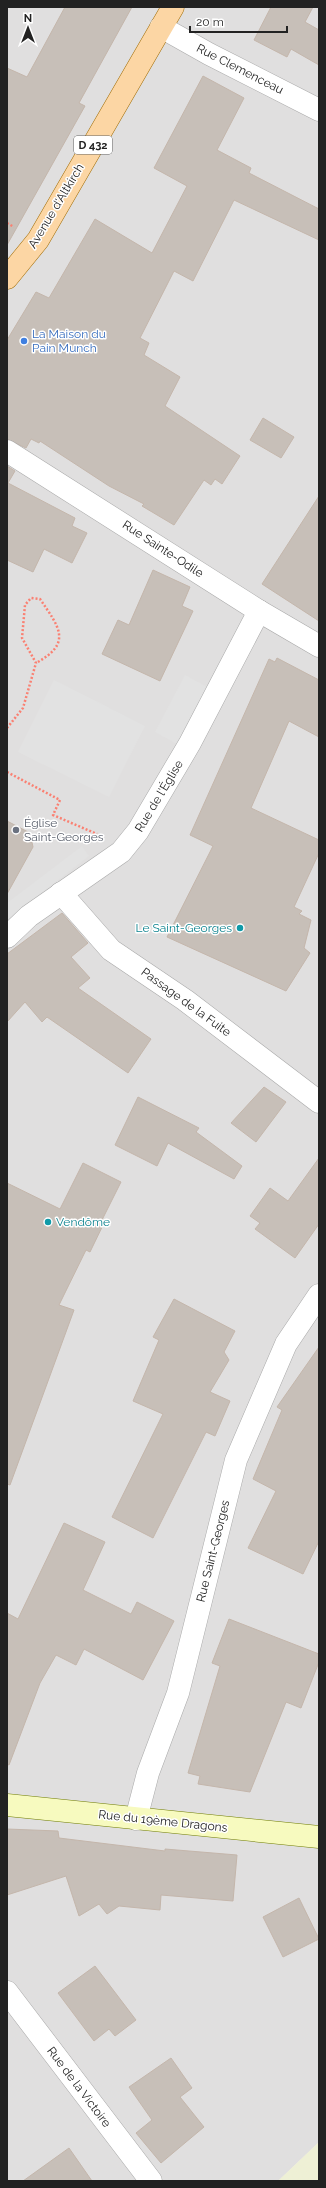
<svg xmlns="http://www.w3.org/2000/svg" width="326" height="2188" viewBox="0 0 326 2188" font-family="Raleway,sans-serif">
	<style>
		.residential { fill: #e0dfdf }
		.farmland { fill: #eef0d5 }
		.parking { fill: #e2e2e2 }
		.building { fill: #c7bfb8; stroke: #c4b6ab }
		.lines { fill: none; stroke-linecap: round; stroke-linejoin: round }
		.street-casing { stroke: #a9a9a9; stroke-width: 23 }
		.secondary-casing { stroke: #707d05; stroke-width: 23 }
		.primary-casing { stroke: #a06b00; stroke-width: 23 }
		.path { stroke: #fa8072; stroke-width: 2.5; stroke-dasharray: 2 2; stroke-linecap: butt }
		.street { stroke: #fff; stroke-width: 22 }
		.secondary { stroke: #f7fabf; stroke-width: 22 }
		.primary { stroke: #fcd6a4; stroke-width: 22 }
		.shop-dot { fill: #3f7fe0; stroke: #fff; stroke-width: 1.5 }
		.worship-dot { fill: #6b7280; stroke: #fff; stroke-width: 1.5 }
		.culture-dot { fill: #0f9aa8; stroke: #fff; stroke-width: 1.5 }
		.labels { text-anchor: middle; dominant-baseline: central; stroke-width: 3; stroke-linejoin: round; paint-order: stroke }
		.shield { fill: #fff; stroke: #646464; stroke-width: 1 }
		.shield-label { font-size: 11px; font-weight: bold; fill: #222 }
		.street-label { font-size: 12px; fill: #222; stroke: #fff }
		.shop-label { font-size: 12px; fill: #366cbe; stroke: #fff; text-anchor: start }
		.worship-label { font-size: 12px; fill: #5b616d; stroke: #fff; text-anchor: start }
		.culture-label { font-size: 12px; fill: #0d838f; stroke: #fff; text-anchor: end }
	</style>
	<rect width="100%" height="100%" fill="#f2efe9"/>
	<!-- residential -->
	<path class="residential" d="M7,7H319V2142L278,2181H7Z"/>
	<!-- farmland -->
	<path class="farmland" d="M319,2142V2181H278Z"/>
	<!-- parking -->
	<g class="parking">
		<path d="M185,675L207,687L177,744L155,732Z"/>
		<path d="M54,680L145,726L109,797L18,752Z"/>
		<path d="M82,846L89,856L7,920V903Z"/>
	</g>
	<!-- building -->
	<g class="building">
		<path d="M65,7H132L79,103L85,106L7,245V68L27,77Z"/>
		<path d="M271,7H313L305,22L319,30V65L291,49L287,57L254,40Z"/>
		<path d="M203,76L244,98L217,150L251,168L249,173L319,209V240L234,200L193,281L174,271L140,338L149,343L144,355L180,377L165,406L240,456L222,484L215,479L211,485L204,480L174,525L142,506L144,504L109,486L40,441L39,443L31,439L26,448L7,439V340L36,292L49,298L95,219L152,253L187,186L154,168Z"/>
		<path d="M263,418L294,437L281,458L250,440Z"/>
		<path d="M7,466L15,471L8,483L75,518L72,526L87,533L72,563L44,549L33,572L7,560Z"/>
		<path d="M319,496V621L262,584Z"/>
		<path d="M153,570L190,587L182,606L193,611L160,681L102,654L118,620L129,625Z"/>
		<path d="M277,658L319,680V737L289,721L251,808L319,840V853L294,907L302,911L299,914L311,920L304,948L310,953L286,991L167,937L213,846L190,835L269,659L275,662Z"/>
		<path d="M7,821L30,833L33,847L7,894Z"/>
		<path d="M62,913L88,943L71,957L90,978L78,988L151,1039L128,1073L47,1017L42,1022L25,1002L7,1022V954Z"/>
		<path d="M264,1087L286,1102L256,1142L231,1123Z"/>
		<path d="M138,1097L199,1128L196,1132L242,1166L234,1179L168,1143L157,1166L115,1145Z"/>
		<path d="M319,1158V1224L295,1258L255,1229L260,1223L250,1216L270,1188L288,1201Z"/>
		<path d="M83,1163L121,1182L102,1220L105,1221L90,1252L86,1250L59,1305L74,1310L10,1485L7,1484V1183L60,1209Z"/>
		<path d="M174,1299L235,1331L224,1352L229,1360L210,1392L230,1401L215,1436L206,1432L153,1538L112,1517L163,1414L133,1401L159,1340L153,1337Z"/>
		<path d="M319,1347V1541L303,1574L248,1548L276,1491L253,1479L282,1410L277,1407Z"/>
		<path d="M64,1523L105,1542L83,1590L131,1614L137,1602L174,1621L143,1680L84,1649L76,1665L56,1655L40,1683L9,1765L7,1764V1613L18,1619Z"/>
		<path d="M229,1619L319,1654V1662L301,1708L286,1702L250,1792L198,1784L200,1776L188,1773L220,1666L212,1663Z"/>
		<path d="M7,1829L58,1831L59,1838L165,1851V1849L237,1855L233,1901L161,1895L160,1910L119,1906L107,1914L99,1904L79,1916L66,1876L7,1895Z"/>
		<path d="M299,1898L319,1939L283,1957L263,1917Z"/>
		<path d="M95,1966L136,2020L115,2036L109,2029L94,2041L58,1993Z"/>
		<path d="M171,2058L192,2088L180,2097L204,2127L161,2163L136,2133L152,2120L129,2087Z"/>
		<path d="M69,2148L92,2181H23Z"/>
	</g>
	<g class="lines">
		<defs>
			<g id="street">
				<path d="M161,27L209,54L319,110"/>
				<path d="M7,451L259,611L319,646"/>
				<path d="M61,893L111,950L185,1000L319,1102"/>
				<path d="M7,937L29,916L121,852L138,831L190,743L259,611"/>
				<path d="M136,1819L148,1773L178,1693L236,1460L286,1344L319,1295"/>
				<path d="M7,1992L151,2181"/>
			</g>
			<path id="secondary" d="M7,1805L319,1837"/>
			<path id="primary" d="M7,278L38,240L173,7"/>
		</defs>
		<!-- street casing -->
		<use href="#street" class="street-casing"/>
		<!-- secondary casing -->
		<use href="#secondary" class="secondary-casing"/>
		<!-- primary casing -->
		<use href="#primary" class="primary-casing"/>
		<!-- path -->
		<g class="path">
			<path d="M7,223L14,227"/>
			<path d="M7,728L23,708L36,663L22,638L25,605L31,598L40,599C59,627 73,643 36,663"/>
			<path d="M7,772L60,800L53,815L97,834"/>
		</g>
		<!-- street -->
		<use href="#street" class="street"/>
		<!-- secondary -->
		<use href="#secondary" class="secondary"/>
		<!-- primary -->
		<use href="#primary" class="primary"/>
	</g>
	<!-- markers -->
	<circle class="shop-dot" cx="24" cy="341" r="4"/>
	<circle class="worship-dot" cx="16" cy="830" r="4"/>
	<g class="culture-dot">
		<circle cx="240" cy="928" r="4"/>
		<circle cx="48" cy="1222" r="4"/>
	</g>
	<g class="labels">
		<!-- shield labels -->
		<rect class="shield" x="74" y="136" width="38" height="18" rx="3"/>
		<g class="shield-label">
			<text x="93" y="145">D 432</text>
		</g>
		<!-- street labels -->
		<g class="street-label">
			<text transform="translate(240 69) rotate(27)">Rue Clemenceau</text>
			<text transform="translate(56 206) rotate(-59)">Avenue d'Altkirch</text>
			<text transform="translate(163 549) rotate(33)">Rue Sainte-Odile</text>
			<text transform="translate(159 796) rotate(-59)">Rue de l'Église</text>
			<text transform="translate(186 1002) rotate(36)">Passage de la Fuite</text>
			<text transform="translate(213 1551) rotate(-76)">Rue Saint-Georges</text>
			<text transform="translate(163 1821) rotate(6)">Rue du 19ème Dragons</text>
			<text transform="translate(79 2087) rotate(53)">Rue de la Victoire</text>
		</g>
		<!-- shop labels -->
		<g class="shop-label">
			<text x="32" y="334">La Maison du<tspan x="32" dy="14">Pain Munch</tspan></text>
		</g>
		<!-- worship labels -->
		<g class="worship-label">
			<text x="24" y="823">Église<tspan x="24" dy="14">Saint-Georges</tspan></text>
		</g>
		<!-- culture labels -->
		<g class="culture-label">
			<text x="232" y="928">Le Saint-Georges</text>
			<text x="56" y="1222" text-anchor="start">Vendôme</text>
		</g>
	</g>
	<!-- border -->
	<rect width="326" height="2188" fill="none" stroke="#222222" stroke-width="16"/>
	<!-- north arrow -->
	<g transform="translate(28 28)" stroke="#ffffff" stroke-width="3" paint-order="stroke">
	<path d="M0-3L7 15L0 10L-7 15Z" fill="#222222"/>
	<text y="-6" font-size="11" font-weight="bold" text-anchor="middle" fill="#222222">N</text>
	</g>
	<!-- scale -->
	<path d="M190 26v6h97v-6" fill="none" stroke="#222222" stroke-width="2"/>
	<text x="196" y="26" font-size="12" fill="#222222" stroke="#ffffff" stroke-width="3" paint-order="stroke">20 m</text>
</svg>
